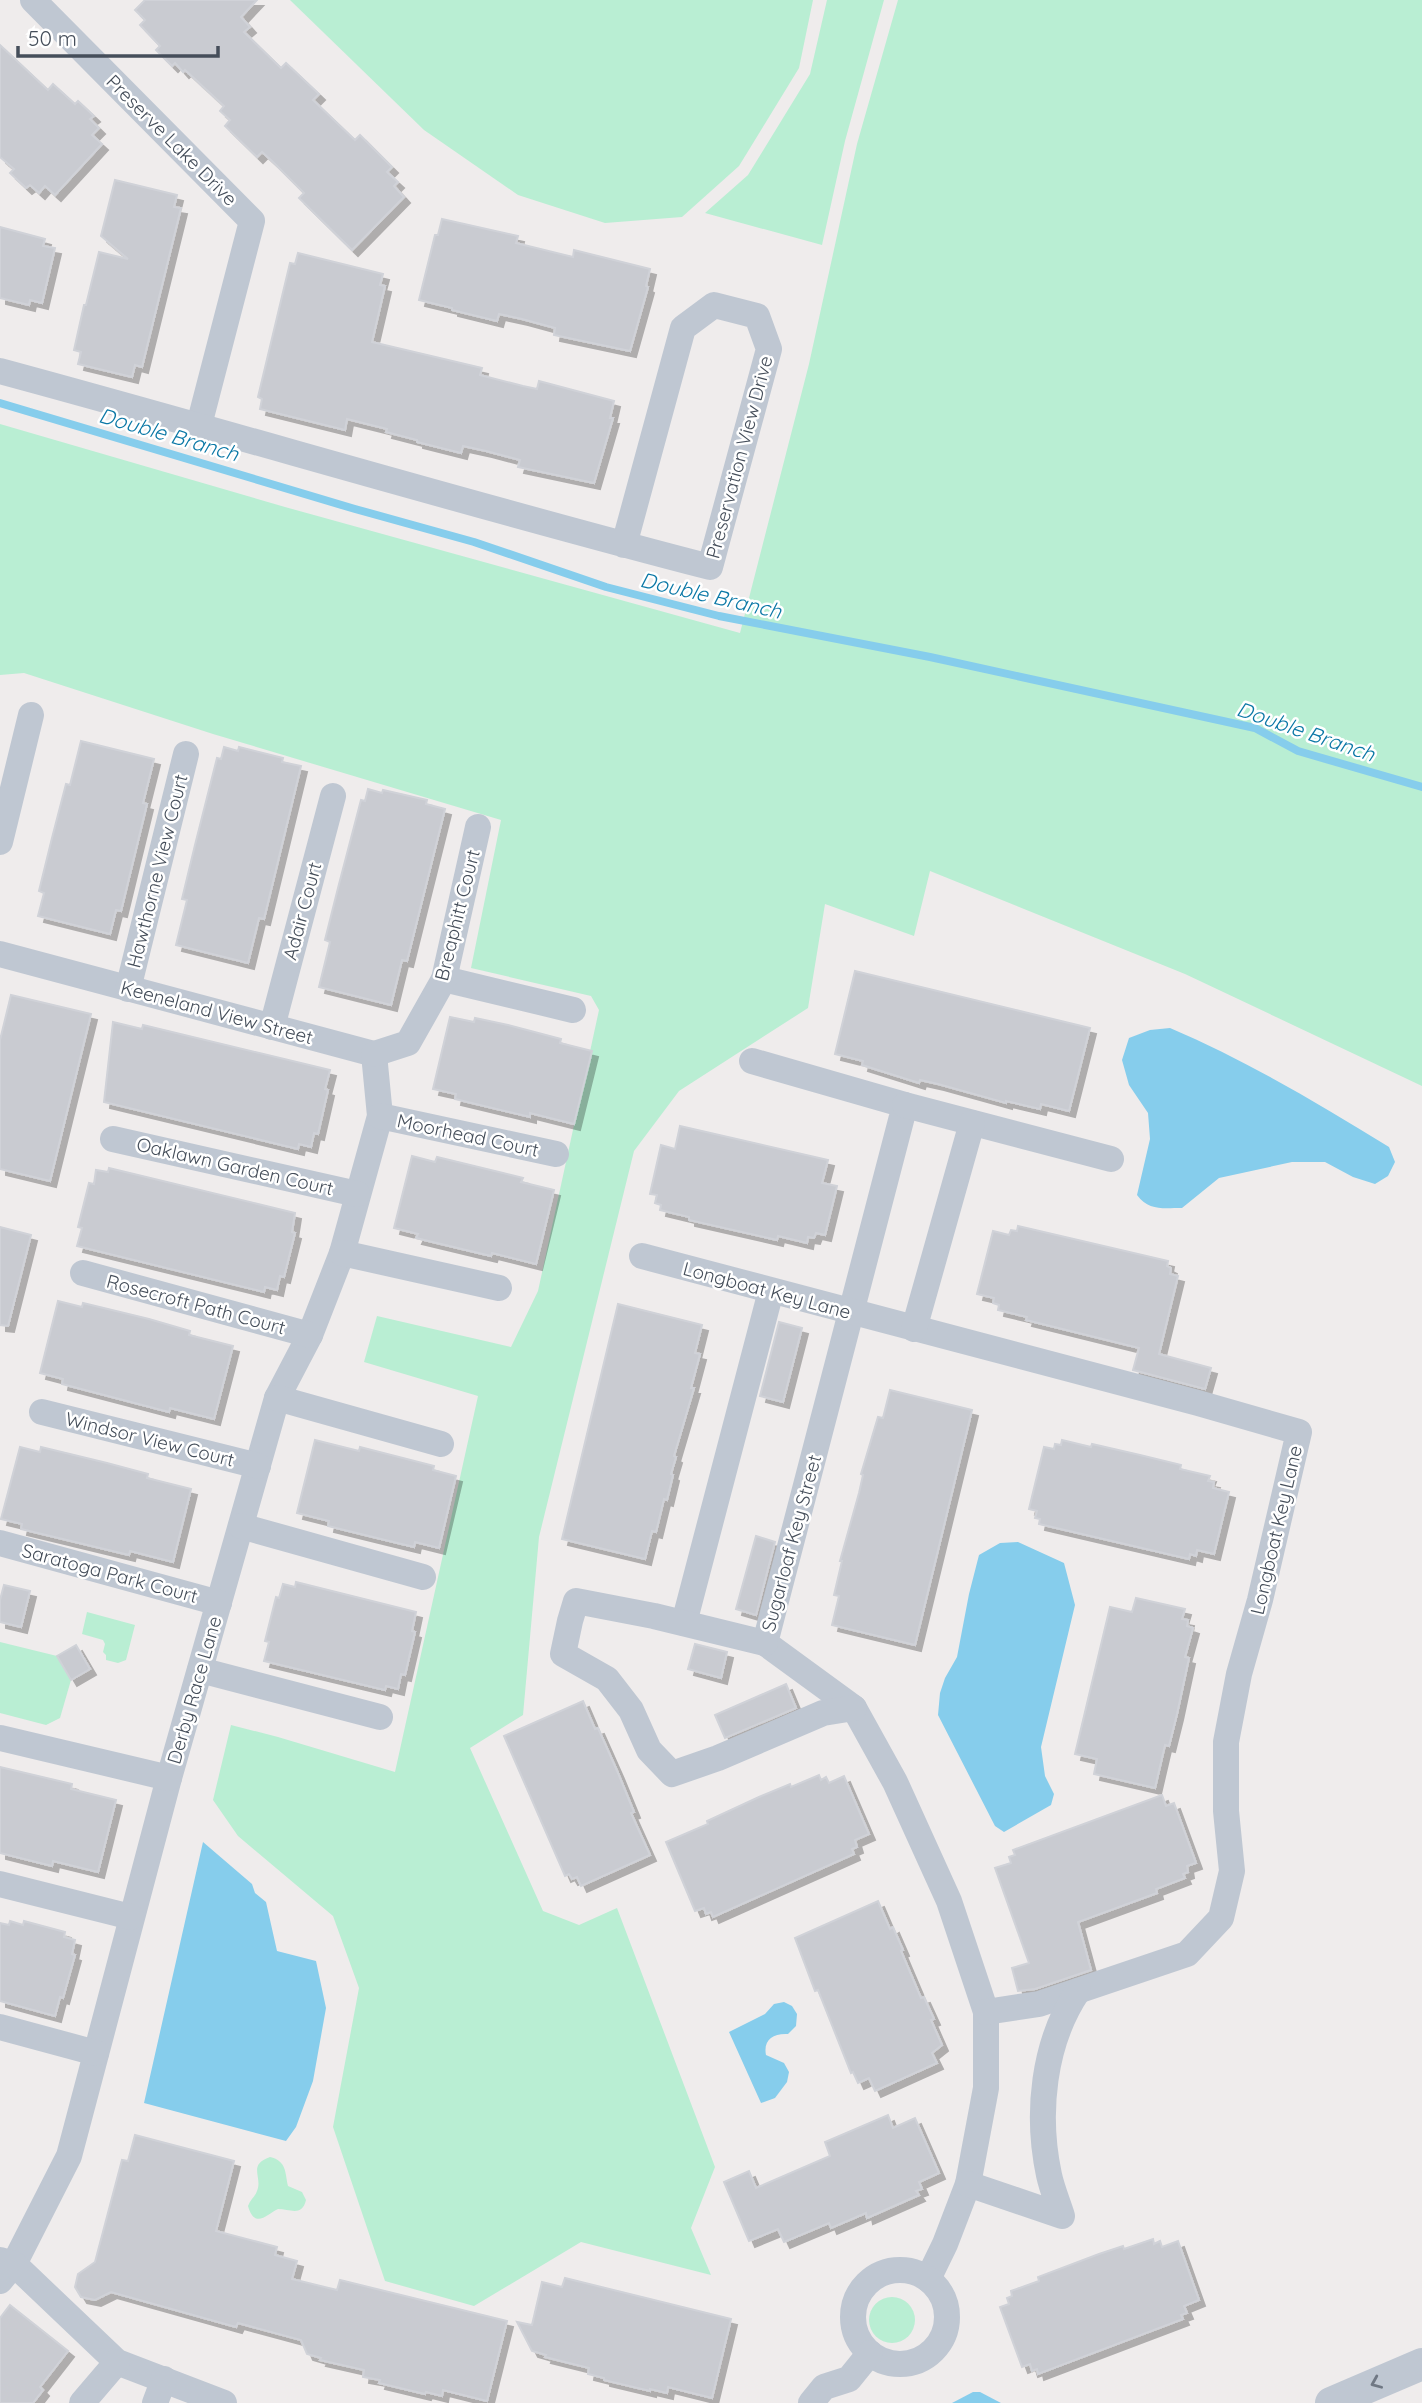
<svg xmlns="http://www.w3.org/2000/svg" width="1422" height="2403" viewBox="0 0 1422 2403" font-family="Quicksand,sans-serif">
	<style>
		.green { fill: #b9eed3 }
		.water { fill: #86cdec }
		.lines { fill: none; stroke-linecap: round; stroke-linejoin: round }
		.stream { stroke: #86cdec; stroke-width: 8 }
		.building { fill: #c9cbd1; stroke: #d0d2d8; stroke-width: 2; filter: url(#shadow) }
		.minor { stroke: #bfc7d2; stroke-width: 26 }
		.tertiary { stroke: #bfc7d2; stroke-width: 32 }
		.oneway { stroke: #707884 }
		.labels { text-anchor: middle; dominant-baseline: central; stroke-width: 5; stroke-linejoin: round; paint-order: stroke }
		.street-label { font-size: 19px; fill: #454e5a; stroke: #fff }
		.water-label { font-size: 21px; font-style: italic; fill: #0b78a6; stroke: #fff }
	</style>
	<defs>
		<filter id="shadow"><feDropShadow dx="6" dy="6" stdDeviation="0" flood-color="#0004"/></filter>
	</defs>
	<rect width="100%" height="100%" fill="#efecec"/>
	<!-- green -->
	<g class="green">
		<path d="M290,0H813L799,68L739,166L682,217L605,223L518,195L424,130Z"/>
		<path d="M827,0H884L845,141L822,245L705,213L748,175L810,74Z"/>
		<path d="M898,0H1422V1086L1185,974L930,871L914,936L825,904L808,1008L679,1091L634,1151L539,1537L523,1715L470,1748L543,1911L579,1925L617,1908L715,2167L691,2228L711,2275L581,2242L474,2306L385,2281L333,2127L359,1988L333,1916L238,1836L213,1800L231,1725L278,1737L395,1772L478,1396L364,1362L377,1316L511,1347L538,1291L599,1010L591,996L471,968L501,820L213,734L24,673L0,675V424L285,507L740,633L809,364L857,144Z"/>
		<path d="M87,1612L135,1625L126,1660L118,1663L106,1660V1655L103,1652L105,1644L103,1640L82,1634Z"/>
		<path d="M0,1642L57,1656L71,1680L60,1718L46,1725L0,1713Z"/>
		<path d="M270,2157C287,2161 285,2173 288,2186L302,2192L306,2200C302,2217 290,2209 278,2209C267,2214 255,2230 248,2206C250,2200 255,2197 257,2191C263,2177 247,2165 270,2157Z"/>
		<circle cx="892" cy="2320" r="23"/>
	</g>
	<!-- water -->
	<g class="water">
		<path d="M1170,1028C1247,1061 1318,1103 1389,1147L1395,1162L1388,1176L1375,1184L1353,1177L1325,1162H1292L1219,1178L1182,1208C1162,1208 1149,1211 1137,1195L1150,1139L1148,1113L1129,1085L1122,1060L1129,1038L1150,1030Z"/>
		<path d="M1018,1542L1064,1563L1075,1605L1041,1747L1045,1776L1054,1794L1051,1805L1004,1832L995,1826L938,1715L940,1693L945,1678L957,1657L969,1594L979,1555L1000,1543Z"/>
		<path d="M203,1842L252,1884L255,1893L266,1902L277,1951L316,1961L326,2008L313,2081L296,2127L286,2141L144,2103Z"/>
		<path d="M784,2002L792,2006L797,2014L796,2026L788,2034C773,2033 763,2040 766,2055L784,2063L789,2072L787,2082L775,2098L761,2103L729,2032L765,2014L774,2004Z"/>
		<path d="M973,2392H980L1001,2403H952Z"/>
	</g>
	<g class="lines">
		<!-- stream -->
		<path class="stream" d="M0,403L355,509L474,542L606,587L719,616L930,657L1255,728L1298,751L1422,787"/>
	</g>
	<!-- building -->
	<g class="building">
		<path d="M145,0H257L241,17L250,27L244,32L281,68L286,63L319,94L313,100L355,140L360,135L392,167L387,172L398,182L394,186L404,197L352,250L299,198L304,193L273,162L262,152L257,157L225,126L230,120L220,111L224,106L185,70L183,72L175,63L172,66L156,50L160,46L140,25L145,20L135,10Z"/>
		<path d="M0,45L48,90L53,84L75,104L78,101L94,116L90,119L99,128L92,135L102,144L55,195L45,186L39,193L30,185L26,188L10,173L14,169L0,157Z"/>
		<path d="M115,180L177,195L174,207L181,208L142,367L135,365L132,377L78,364L81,352L74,350L84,305H86L99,252L128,259L101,236Z"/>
		<path d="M442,219L518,236L516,243L573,257L574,250L650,269L646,286L648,287L630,351L554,335L555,328L522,319L499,314L497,321L452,310V308L419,300L435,235H438Z"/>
		<path d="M0,227L45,239L43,246L55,248L42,303L30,300L29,305L0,298Z"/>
		<path d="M298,253L383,274L380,285L385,286L372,342L482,368L480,375L523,386L537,389L539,381L614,401L610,418H613L594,483L518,467L520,460L486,451L463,446L461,453L417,442V440L386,432L387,429L347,419L345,430L260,409L262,399L258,397L290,263L295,264Z"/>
		<path d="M81,741L154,759L143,803L147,804L121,911L116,910L110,934L38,916L44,893L39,891L52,838L66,784L70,785Z"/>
		<path d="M224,747L238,751L239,747L283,758L282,762L301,766L264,919L259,918L248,963L176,945L187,900L182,899L195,845L217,758L221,759Z"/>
		<path d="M368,789L382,793L383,790L427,800L426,804L445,809L407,961L402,960L391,1005L319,987L330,942L325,940L338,888L361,800L365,801Z"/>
		<path d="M855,971L1090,1028L1069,1111L1041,1104L1040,1109L1006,1101V1103L938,1084L920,1080L919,1083L862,1065L863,1061L835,1054Z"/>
		<path d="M11,995L91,1014L50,1181L0,1169V1040Z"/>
		<path d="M450,1017L474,1022L475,1018L508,1025L561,1039L560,1043L592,1051L574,1124L530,1113V1117L455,1099L456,1094L433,1089Z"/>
		<path d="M113,1022L142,1029L143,1025L330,1070L325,1089L328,1090L318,1134L314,1133L311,1147L299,1144L298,1149L104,1102Z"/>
		<path d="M680,1126L828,1160L822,1183L837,1186L825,1235L816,1233L814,1238L808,1237L807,1243L778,1236L777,1240L689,1220V1217L660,1210L661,1205L655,1203L657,1195L650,1194L661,1145L675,1149Z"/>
		<path d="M412,1156L435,1162L437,1157L503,1173L523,1178L521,1182L554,1190L536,1264L492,1253L491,1256L416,1238L418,1234L394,1228Z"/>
		<path d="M109,1168L295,1213L292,1232L295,1233L284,1277L280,1276L277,1290L265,1287L264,1292L77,1246L82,1228L78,1227L89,1183L94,1184L96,1170L108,1172Z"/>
		<path d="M1018,1226L1168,1261L1167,1266L1171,1268L1170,1274L1178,1276L1159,1354L1211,1368L1205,1389L1133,1370L1139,1348L1026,1320L1027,1317L998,1310L999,1305L993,1303L994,1298L977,1294L993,1231L1009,1235L1011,1230L1017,1231Z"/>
		<path d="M0,1227L31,1235L8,1326L0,1325Z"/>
		<path d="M58,1301L82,1307L83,1303L149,1319L190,1331L189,1335L233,1346L214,1419L170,1408L169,1412L62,1384L63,1379L40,1373Z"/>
		<path d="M618,1304L702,1325L695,1353L700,1354L691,1388H694L674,1456L676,1457L671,1474L673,1475L667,1500L664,1499L656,1532L652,1531L645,1559L562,1539Z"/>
		<path d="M779,1322L802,1328L783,1402L760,1396Z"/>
		<path d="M890,1390L972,1410L915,1645L832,1625L839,1596L834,1595L842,1561H840L859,1493L863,1475L861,1474L878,1417L883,1418Z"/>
		<path d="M315,1440L359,1451L360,1447L434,1466L433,1470L456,1476L439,1548L415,1542L414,1547L381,1539L328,1526L329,1521L297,1513Z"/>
		<path d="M1062,1440L1091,1447L1092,1444L1140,1455L1181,1465L1180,1469L1210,1476L1208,1481L1214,1482L1213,1488L1229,1492L1214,1554L1197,1550L1196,1556L1190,1554L1189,1559L1039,1524L1040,1519L1035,1518L1037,1511L1029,1509L1044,1447L1054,1449L1055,1444L1061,1445Z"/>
		<path d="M20,1447L40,1452L41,1447L107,1463L148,1474L147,1478L191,1489L173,1562L130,1551L129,1555L21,1529L22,1524L1,1519Z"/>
		<path d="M756,1536L775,1542L756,1615L736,1609Z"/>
		<path d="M296,1582L416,1612L412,1631L415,1632L405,1675L401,1674L398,1689L386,1686L385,1690L264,1661L269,1642L265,1641L276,1597L279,1598L283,1584L295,1587Z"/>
		<path d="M4,1585L30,1591L21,1627L0,1622V1600Z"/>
		<path d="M1136,1598L1185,1609L1182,1619L1188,1620L1187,1626L1193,1628L1185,1657L1189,1658L1177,1714L1169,1746L1165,1745L1155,1788L1094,1774L1097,1759L1075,1754L1110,1607L1132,1612Z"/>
		<path d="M695,1644L727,1652L721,1678L688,1669Z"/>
		<path d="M76,1645L90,1669L71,1680L57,1656Z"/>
		<path d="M786,1684L796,1708L725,1738L715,1715Z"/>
		<path d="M583,1701L595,1729L598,1728L618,1773L634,1812L631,1813L650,1855L581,1886L577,1877L572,1879L569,1874L565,1876L504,1736Z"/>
		<path d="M0,1767L72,1784L71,1789L116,1800L98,1872L53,1861L52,1866L0,1853Z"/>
		<path d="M819,1775L821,1780L826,1777L829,1783L844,1776L869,1834L855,1840L857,1847L852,1849L854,1854L713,1917L711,1912L706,1914L704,1908L695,1911L666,1842L708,1824L707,1821L759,1797L790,1784L791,1787Z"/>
		<path d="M1162,1795L1166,1806L1174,1803L1196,1863L1187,1866L1188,1872L1183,1874L1185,1878L1156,1889L1157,1893L1078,1922L1091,1970L1035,1989L1018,1991L1012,1968L1029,1963L995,1868L1011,1863L1009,1857L1015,1855L1013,1850Z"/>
		<path d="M878,1901L890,1929L893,1927L903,1950L901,1951L921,1998L924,1997L934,2019L931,2020L942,2045L932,2053L937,2063L875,2091L869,2078L858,2083L853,2072L851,2073L818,1990L815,1991L795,1938Z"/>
		<path d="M10,1921L23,1925L24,1921L65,1932L64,1937L75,1940L72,1954L75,1955L63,1998L60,1997L55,2016L0,2001V1923L9,1925Z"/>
		<path d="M888,2115L893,2128L915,2118L939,2173L919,2182L922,2189L916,2191L919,2195L867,2218L866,2213L831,2228L829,2223L784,2242L778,2229L749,2241L724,2182L749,2171L756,2188L830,2156L825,2142Z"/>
		<path d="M135,2135L234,2161L216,2231L277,2247L275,2255L297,2261L292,2279L337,2290L340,2280L507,2321L487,2401L443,2390L442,2396L426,2392L425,2394L379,2383L380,2380L363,2377L364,2370L320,2360L321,2358L307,2354L301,2340L238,2323L236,2327L111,2292L95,2300L81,2297L75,2287L78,2274L95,2262L122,2160L128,2161Z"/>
		<path d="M1153,2239L1154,2244L1160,2241L1162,2247L1178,2241L1199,2300L1184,2306L1187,2313L1181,2315L1183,2319L1038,2374L1037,2369L1032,2371L1030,2364L1022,2367L1000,2307L1009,2304L1007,2298L1012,2296L1011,2291L1039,2281L1038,2277L1099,2254L1123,2246L1124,2249Z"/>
		<path d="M565,2278L731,2319L712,2398L668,2387L667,2393L650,2389V2391L604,2380V2378L588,2374L589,2368L545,2357L546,2355L532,2351L517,2322L532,2325L542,2282L562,2287Z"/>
		<path d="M10,2305L68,2351L40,2387L43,2390L33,2403H0V2318Z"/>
	</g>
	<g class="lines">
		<!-- minor -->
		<g class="minor">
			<path d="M33,0L252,221L199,425"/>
			<path d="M0,371C237,435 473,506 710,567L769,349L757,316L714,305L683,328L624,545"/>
			<path d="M0,842L31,715"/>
			<path d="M0,954L374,1054L380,1116L342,1253L310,1335L277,1398L169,1778L69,2156L14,2264L0,2281"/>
			<path d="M444,979L573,1010"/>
			<path d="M128,989L186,754"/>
			<path d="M272,1027L333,796"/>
			<path d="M374,1054L408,1043L444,979L478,827"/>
			<path d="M752,1061L905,1105L765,1643L854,1708L895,1782L949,1901L986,2012V2088L968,2184L945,2244L928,2279"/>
			<path d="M905,1105L1111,1159"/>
			<path d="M380,1116L556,1154"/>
			<path d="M113,1139L357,1194"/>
			<path d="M342,1253L499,1288"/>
			<path d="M642,1256L1198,1403L1299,1432L1260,1600L1239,1674L1226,1742V1811L1232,1871L1221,1918L1187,1954L1039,2004L986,2012"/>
			<path d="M83,1273L310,1335"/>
			<path d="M914,1329L972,1123"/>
			<path d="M277,1398L441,1444"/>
			<path d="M42,1412L258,1466"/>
			<path d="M241,1526L423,1577"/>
			<path d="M0,1543L219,1603"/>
			<path d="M684,1623L771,1291"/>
			<path d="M765,1643L654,1616L576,1601L570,1621L563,1654L607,1679L631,1710L649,1750L672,1774L718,1758L823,1713L854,1708"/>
			<path d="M200,1670L380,1717"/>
			<path d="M0,1738L169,1778"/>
			<path d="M0,1884L131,1917"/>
			<path d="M0,2027L96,2053"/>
			<path d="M968,2184L1062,2216C1058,2203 1052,2189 1049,2175C1036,2114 1043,2043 1078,1991"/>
			<path d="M0,2260L14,2264L117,2362L224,2403"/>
			<circle cx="900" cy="2317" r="47"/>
			<path d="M82,2403L117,2362"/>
			<path d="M155,2403L164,2379"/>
			<path d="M811,2403L824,2387L849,2379L870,2353"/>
		</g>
		<!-- tertiary -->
		<path class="tertiary" d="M1331,2403L1422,2364"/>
	</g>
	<!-- one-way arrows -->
	<defs><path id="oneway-chevron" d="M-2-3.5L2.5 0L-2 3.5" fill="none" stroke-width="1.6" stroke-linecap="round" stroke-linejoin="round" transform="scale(1.75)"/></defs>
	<use class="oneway" href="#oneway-chevron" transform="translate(1376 2383) rotate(157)"/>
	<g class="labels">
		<!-- street labels -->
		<g class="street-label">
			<text transform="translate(172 140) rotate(45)">Preserve Lake Drive</text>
			<text transform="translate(739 457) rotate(-75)">Preservation View Drive</text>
			<text transform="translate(157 871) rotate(-76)">Hawthorne View Court</text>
			<text transform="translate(302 911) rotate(-75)">Adair Court</text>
			<text transform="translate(457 915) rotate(-76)">Breaphitt Court</text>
			<text transform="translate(217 1012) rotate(15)">Keeneland View Street</text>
			<text transform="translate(468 1135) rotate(12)">Moorhead Court</text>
			<text transform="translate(235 1166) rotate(13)">Oaklawn Garden Court</text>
			<text transform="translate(767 1290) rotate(15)">Longboat Key Lane</text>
			<text transform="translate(196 1304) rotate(15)">Rosecroft Path Court</text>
			<text transform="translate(150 1439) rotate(14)">Windsor View Court</text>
			<text transform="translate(1276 1530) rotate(-77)">Longboat Key Lane</text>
			<text transform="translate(791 1543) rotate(-75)">Sugarloaf Key Street</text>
			<text transform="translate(110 1573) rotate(15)">Saratoga Park Court</text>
			<text transform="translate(194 1690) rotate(-74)">Derby Race Lane</text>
		</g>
		<!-- water labels -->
		<g class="water-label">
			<text transform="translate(169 434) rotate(16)">Double Branch</text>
			<text transform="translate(711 595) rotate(13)">Double Branch</text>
			<text transform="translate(1306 731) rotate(19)">Double Branch</text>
		</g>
	</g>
	<!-- scale -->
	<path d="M18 46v10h200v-10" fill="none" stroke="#454e5a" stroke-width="3.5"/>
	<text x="28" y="46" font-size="21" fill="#454e5a" stroke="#ffffff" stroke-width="5" paint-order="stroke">50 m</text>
</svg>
